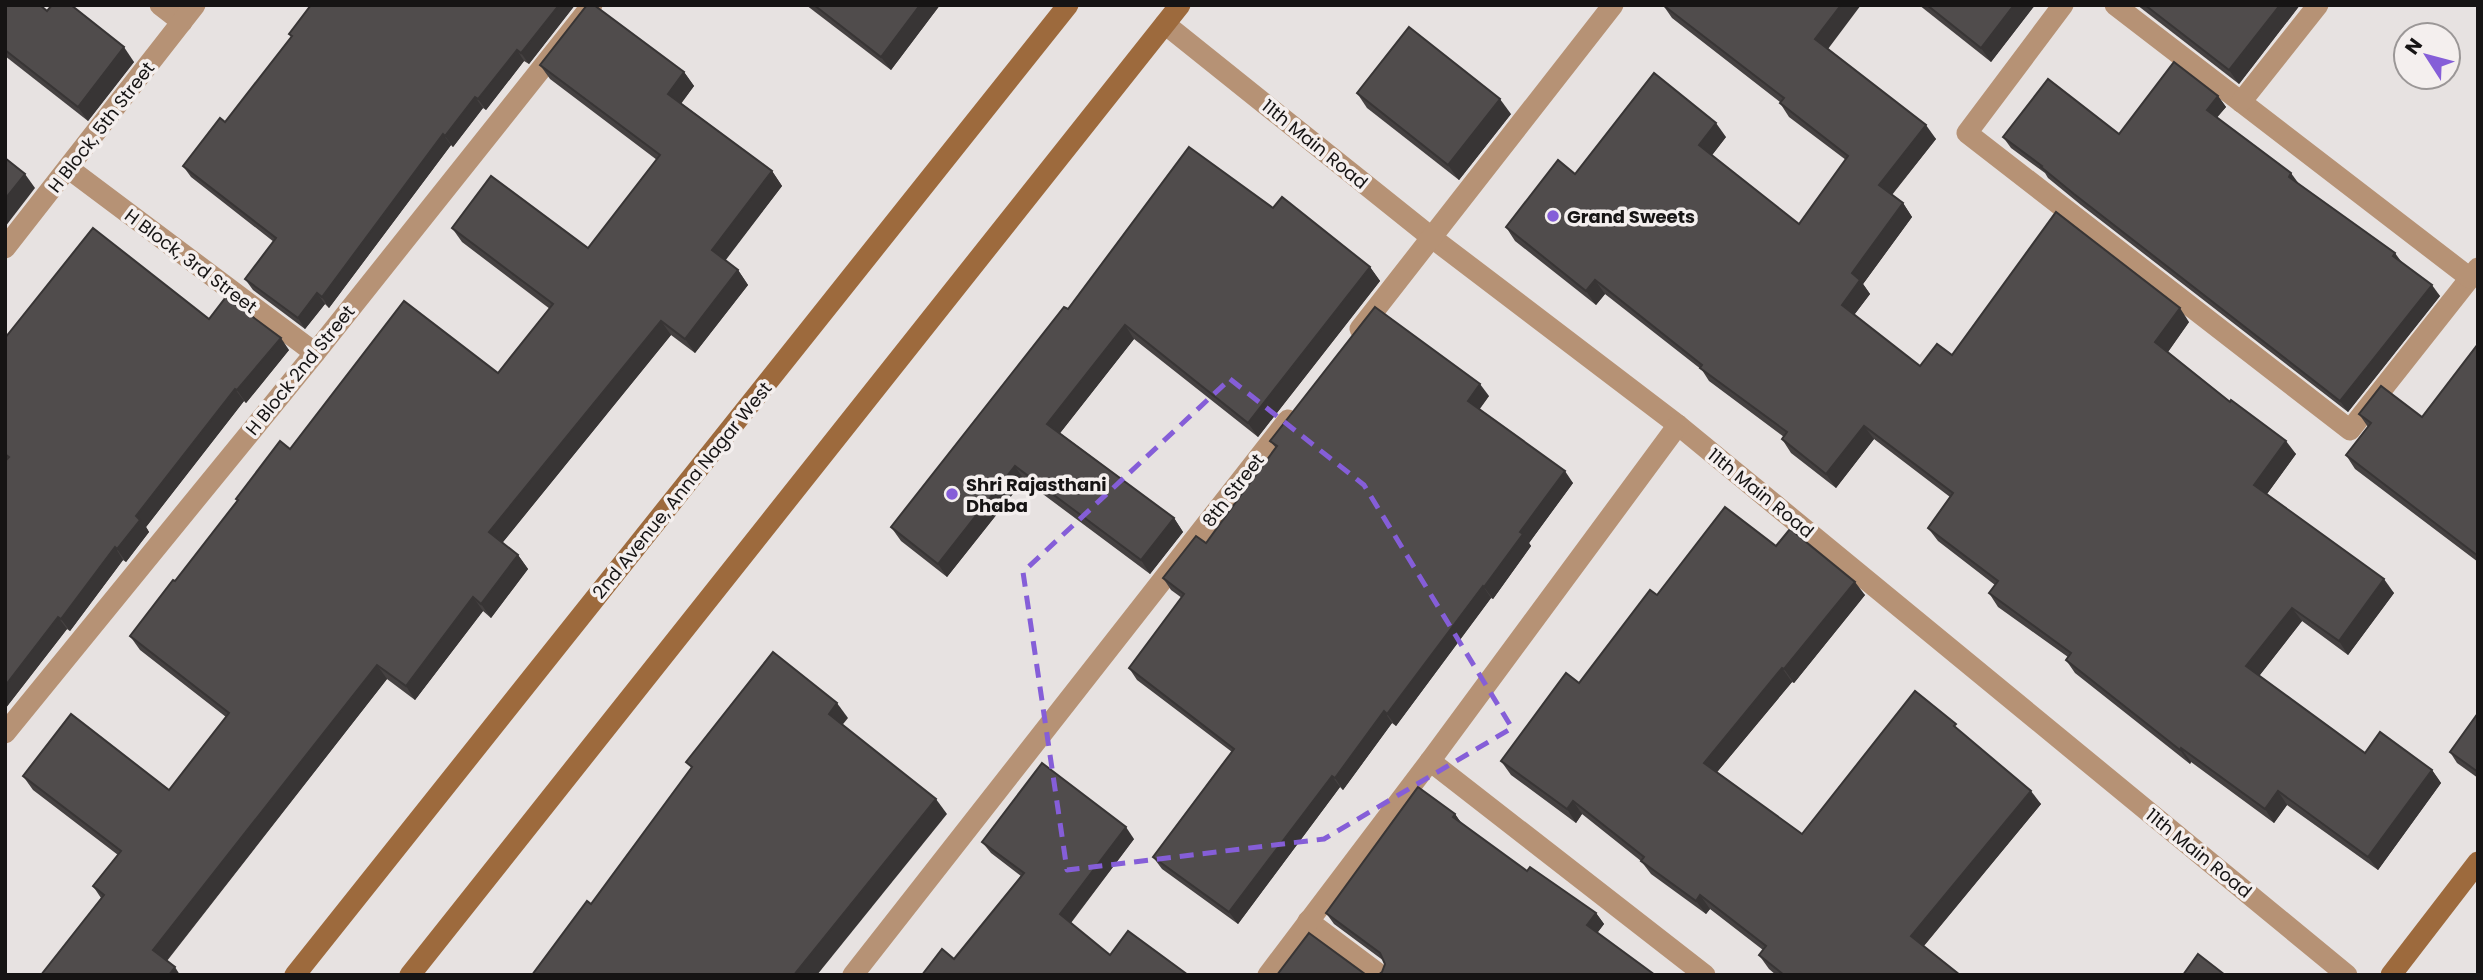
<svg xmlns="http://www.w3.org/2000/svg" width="2483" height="980" viewBox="0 0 2483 980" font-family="Poppins,sans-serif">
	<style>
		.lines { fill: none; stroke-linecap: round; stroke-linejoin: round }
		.street { stroke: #b69275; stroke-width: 21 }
		.secondary { stroke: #9d6a3d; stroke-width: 21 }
		.wall { fill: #454141 }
		.shaded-wall { fill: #383535 }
		.building { fill: #504c4c; stroke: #383535; stroke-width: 2 }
		.marked { fill: none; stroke: #855ed8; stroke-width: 5; stroke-dasharray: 14 9; stroke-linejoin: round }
		.poi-dot { fill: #855ed8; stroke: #f4efee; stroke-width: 2.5 }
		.labels { text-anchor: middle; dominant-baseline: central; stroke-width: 7; stroke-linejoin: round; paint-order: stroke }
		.street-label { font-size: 18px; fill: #161414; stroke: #f4efee }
		.poi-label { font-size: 18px; font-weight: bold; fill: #161414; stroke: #f4efee; text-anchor: start }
	</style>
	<rect width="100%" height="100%" fill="#e7e2e1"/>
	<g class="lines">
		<!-- street -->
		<g class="street">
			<path d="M160,5L182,22"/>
			<path d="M2063,5L1967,133L2350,430L2478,268"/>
			<path d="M2115,5L2470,278"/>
			<path d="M1165,24L1431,237L1678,425L2347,975"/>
			<path d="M2241,102L2318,5"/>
			<path d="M68,168L315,353"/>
			<path d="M5,248L195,5"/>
			<path d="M1360,329L1613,5"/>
			<path d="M5,733L315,353L592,5"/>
			<path d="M1430,761L1705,975"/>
			<path d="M1308,921L1380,975"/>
			<path d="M853,975L1288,420"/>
			<path d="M1268,975L1430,761L1678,425"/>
		</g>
		<!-- secondary -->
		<g class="secondary">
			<path d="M295,975L1068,5"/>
			<path d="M410,975L1180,5"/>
			<path d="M2391,975L2478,862"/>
		</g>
	</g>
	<!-- wall -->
	<g class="wall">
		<path d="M5,5L47,11L134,62L88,121L5,56Z"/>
		<path d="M575,5L529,64L524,61L486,110L483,108L453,147L451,145L329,308L325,304L305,329L253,290L245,279L274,242L191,177L183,166L225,122L291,37L289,34Z"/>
		<path d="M806,5H940L891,70Z"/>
		<path d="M1663,5L1828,49L1936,139L1892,195L1903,203L1912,217L1863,284L1870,294L1854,315L1920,366L1952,355L2189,322L2168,352L2296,454L2267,494L2394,593L2348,655L2302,621L2259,676L2365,753L2432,770L2441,783L2378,870L2287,805L2274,823L2191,762L2190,764L2075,673L2066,660L2068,657L1998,607L1989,593L1995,585L1938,541L1928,528L1950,497L1874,439L1836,488L1791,453L1782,439L1784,437L1709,381L1702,370L1605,294L1596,305L1515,241L1506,227L1575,174L1726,137L1712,155L1799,224L1846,160L1789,117L1780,103V102L1672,18Z"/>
		<path d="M1919,5H2035L1991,62Z"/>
		<path d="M2137,5H2300L2239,84Z"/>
		<path d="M540,65L684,72L694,86L681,103L772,171L782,186L725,260L738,270L748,285L695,353L671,335L502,543L518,555L528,569L491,618L483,611L415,700L387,679L167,961L180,975L101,898L93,886L118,855L33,790L23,776L169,790L226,717L140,650L130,636L175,581L290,449L498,373L550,309L462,242L452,228L588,248L657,160L550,79Z"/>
		<path d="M1357,93L1511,114L1459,180L1367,108Z"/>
		<path d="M2218,96L2226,107L2217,117L2299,184L2402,263L2440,296L2348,412L2081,205L2048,178L2045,173L2011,148L2003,137L2119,134Z"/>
		<path d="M1273,208L1370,267L1380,281L1258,437L1134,339L1060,433L1174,518L1183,532L1150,574L1024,480L947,577L901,541L891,527L1068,309Z"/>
		<path d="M209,319L289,350L246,403L244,401L146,527L149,532L126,562L123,560L70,631L67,629L5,709L6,460L5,459V338Z"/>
		<path d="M2478,344V562L2355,469L2346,455L2368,427L2359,414L2422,417Z"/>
		<path d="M1489,396L1479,409L1573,483L1529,543L1531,546L1493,599L1491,598L1396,726L1392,723L1343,790L1340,787L1238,924L1162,869L1153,857L1232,752L1137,680L1129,668L1182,598L1171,590L1163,578L1206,543L1276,448L1270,441Z"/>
		<path d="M1776,546L1865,595L1794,683L1792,682L1717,772L1802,834L1962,733L2041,804L1924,946L1960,975H1776L1769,969L1759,955L1763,950L1710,909L1706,914L1651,874L1641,861L1582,814L1576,823L1511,775L1501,761L1579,683L1657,595Z"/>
		<path d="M2478,713V778L2457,763L2450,752Z"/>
		<path d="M1455,814L1462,824L1527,871L1596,913L1604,924L1597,933L1382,972L1385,964L1384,961L1334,924L1326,913Z"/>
		<path d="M1134,839L1071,923L1110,955L1188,975L954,959L1021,876L991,853L982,842Z"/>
	</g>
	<!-- shaded-wall -->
	<g class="shaded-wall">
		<path d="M559,5H575L529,64L521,53Z"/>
		<path d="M920,5H940L891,70L881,57Z"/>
		<path d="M1841,5H1861L1825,53L1815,39Z"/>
		<path d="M2014,5H2035L1991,62L1981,48Z"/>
		<path d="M2280,5H2300L2239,84L2229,70Z"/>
		<path d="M124,47L134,62L88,121L78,107Z"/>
		<path d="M517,50L524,61L486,110L478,99Z"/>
		<path d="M684,72L694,86L678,108L668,94Z"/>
		<path d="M2218,96L2226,107L2215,120L2207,110Z"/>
		<path d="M475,97L483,108L453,147L445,136Z"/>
		<path d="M1500,99L1511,114L1459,180L1448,165Z"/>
		<path d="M1716,123L1726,137L1709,159L1699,145Z"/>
		<path d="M1926,125L1936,139L1888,199L1879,185Z"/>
		<path d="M443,134L451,145L329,308L322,297Z"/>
		<path d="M772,171L782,186L722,265L712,250Z"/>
		<path d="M2291,173L2299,184L2289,177Z"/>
		<path d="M25,174L35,188L5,227V199Z"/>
		<path d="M1903,203L1912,217L1863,284L1870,294L1851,319L1842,305L1852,273Z"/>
		<path d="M2395,253L2403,264L2393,256Z"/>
		<path d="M1370,267L1380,281L1258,437L1248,423Z"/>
		<path d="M738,270L748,285L695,353L685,339Z"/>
		<path d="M1595,280L1605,294L1596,305L1586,291Z"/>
		<path d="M2432,285L2440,296L2348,412L2340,401Z"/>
		<path d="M317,293L325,304L305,329L298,318Z"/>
		<path d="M2180,308L2189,322L2165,356L2155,342Z"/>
		<path d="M661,321L671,335L499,547L489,532Z"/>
		<path d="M1125,325L1134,339L1057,437L1047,424Z"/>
		<path d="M281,338L289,350L246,403L237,390Z"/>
		<path d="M1480,384L1489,396L1477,413L1468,401Z"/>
		<path d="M235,389L244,401L146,527L149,532L126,562L117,549L136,516Z"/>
		<path d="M1864,426L1874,439L1836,488L1826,474Z"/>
		<path d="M2286,441L2296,454L2264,498L2254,485Z"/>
		<path d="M1015,466L1024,480L947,577L938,564Z"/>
		<path d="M1565,471L1573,483L1529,543L1531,546L1493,599L1484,587L1520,532Z"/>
		<path d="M1174,518L1183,532L1150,574L1141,560Z"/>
		<path d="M115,547L123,560L70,631L61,619Z"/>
		<path d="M518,555L528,569L491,618L481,604Z"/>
		<path d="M2384,579L2394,593L2348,655L2339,641Z"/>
		<path d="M1855,582L1865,595L1794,683L1784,669Z"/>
		<path d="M1483,586L1491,598L1396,726L1387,714Z"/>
		<path d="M473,597L483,611L415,700L406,686Z"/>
		<path d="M2292,608L2302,621L2256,680L2246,666Z"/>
		<path d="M58,617L67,629L5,709V686Z"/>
		<path d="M377,665L387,679L163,965L153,950Z"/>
		<path d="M1782,668L1792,682L1713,777L1704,763Z"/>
		<path d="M837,703L848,718L839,729L829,714Z"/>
		<path d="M1384,711L1392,723L1343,790L1335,778Z"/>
		<path d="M2181,748L2191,762L2190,764L2180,750Z"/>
		<path d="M2432,770L2441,783L2378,870L2368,857Z"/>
		<path d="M1332,776L1340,787L1238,924L1229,912Z"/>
		<path d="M2031,791L2041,804L1921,949L1911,936Z"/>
		<path d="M2278,791L2287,805L2274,823L2265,809Z"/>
		<path d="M936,799L947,814L817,975H794Z"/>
		<path d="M1573,801L1582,814L1576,823L1567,809Z"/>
		<path d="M1455,814L1463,826L1453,817Z"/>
		<path d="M1126,827L1134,839L1068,926L1060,914Z"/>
		<path d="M1700,895L1710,909L1706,914L1696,901Z"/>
		<path d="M1596,913L1604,924L1595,936L1587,925Z"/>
		<path d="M175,967L180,975H169Z"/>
	</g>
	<!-- building -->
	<g class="building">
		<path d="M5,5H40L47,11L52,5H71L124,47L78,107L5,50Z"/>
		<path d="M311,5H559L521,53L517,50L478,99L475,97L445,136L443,134L322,297L317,293L298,318L245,279L276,238L183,166L220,118L225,122L292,36L289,34Z"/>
		<path d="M587,5H594L684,72L668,94L772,171L712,250L738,270L685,339L661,321L489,532L518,555L481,604L473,597L406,686L377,665L153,950L175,967L169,975H41L104,895L93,886L121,851L23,776L71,714L169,790L229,713L130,636L173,580L175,581L238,500L236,499L280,441L290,449L404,301L498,373L553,304L452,228L491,176L588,248L660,155L540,65Z"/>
		<path d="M814,5H920L881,57Z"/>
		<path d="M1663,5H1841L1815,39L1926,125L1879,185L1903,203L1852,273L1860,280L1842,305L1920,366L1937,344L1952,355L2056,212L2180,308L2155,342L2230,402L2231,400L2286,441L2254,485L2384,579L2339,641L2292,608L2246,666L2365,753L2380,732L2432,770L2368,857L2278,791L2265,809L2181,748L2180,750L2066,660L2071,653L1989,593L1998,581L1928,528L1953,493L1864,426L1826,474L1782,439L1787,432L1700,368L1702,365L1595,280L1586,291L1506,227L1558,160L1575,174L1654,73L1716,123L1699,145L1799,224L1848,156L1780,103L1784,98Z"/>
		<path d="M1927,5H2014L1981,48Z"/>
		<path d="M2145,5H2280L2229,70Z"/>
		<path d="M1409,27L1500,99L1448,165L1357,93Z"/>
		<path d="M2174,62L2218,96L2207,110L2291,173L2289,177L2395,253L2393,256L2432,285L2340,401L2074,194L2041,167L2042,166L2003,137L2048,79L2119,134Z"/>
		<path d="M1189,147L1273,208L1282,197L1370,267L1248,423L1125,325L1047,424L1174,518L1141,560L1015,466L938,564L891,527L1064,307L1068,309Z"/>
		<path d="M5,158L25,174L5,199Z"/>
		<path d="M93,228L209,319L226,297L281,338L237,390L235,389L136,516L140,520L117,549L115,547L61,619L58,617L5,686V461L9,457L5,454V338Z"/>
		<path d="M1375,307L1480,384L1468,401L1565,471L1520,532L1523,534L1484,587L1483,586L1387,714L1384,711L1335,778L1332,776L1229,912L1153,857L1234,749L1129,668L1184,594L1163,578L1196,536L1206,543L1277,446L1270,441Z"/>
		<path d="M2478,344V556L2346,455L2371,423L2359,414L2381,386L2422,417Z"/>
		<path d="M1725,507L1776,546L1790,529L1855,582L1784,669L1782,668L1704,763L1802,834L1915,691L1956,724L1954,726L2031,791L1911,936L1960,975H1784L1759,955L1766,946L1700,895L1696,901L1641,861L1644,857L1573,801L1567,809L1501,761L1566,673L1579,683L1650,590L1657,595Z"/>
		<path d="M773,652L837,703L829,714L936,799L794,975H532L587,901L591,904L692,767L686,762Z"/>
		<path d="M2478,713V772L2450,752Z"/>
		<path d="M1042,763L1126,827L1060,914L1110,955L1128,931L1188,975H922L942,949L954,959L1024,873L982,842Z"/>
		<path d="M1418,787L1455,814L1453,817L1527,871L1530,867L1596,913L1587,925L1655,975H1378L1382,972L1385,964L1380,953L1326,913Z"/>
		<path d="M1309,933L1365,974L1369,975H1277Z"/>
		<path d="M2198,954L2225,975H2183Z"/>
	</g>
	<!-- marked area -->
	<path class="marked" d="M1230,379L1364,485L1512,728L1324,839L1067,870L1023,572Z"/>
	<!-- markers -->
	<g class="poi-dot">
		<circle cx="1553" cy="216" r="7"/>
		<circle cx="952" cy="494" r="7"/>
	</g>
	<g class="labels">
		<!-- street labels -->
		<g class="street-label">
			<text transform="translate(101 127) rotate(-52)">H Block, 5th Street</text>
			<text transform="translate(1315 144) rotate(39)">11th Main Road</text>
			<text transform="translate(191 261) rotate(37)">H Block, 3rd Street</text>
			<text transform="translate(300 370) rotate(-51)">H Block 2nd Street</text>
			<text transform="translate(682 490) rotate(-51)">2nd Avenue, Anna Nagar West</text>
			<text transform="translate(1233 490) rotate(-52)">8th Street</text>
			<text transform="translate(1761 493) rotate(39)">11th Main Road</text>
			<text transform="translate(2199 853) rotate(39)">11th Main Road</text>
		</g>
		<!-- poi labels -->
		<g class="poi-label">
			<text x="1567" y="216">Grand Sweets</text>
			<text x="966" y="484">Shri Rajasthani<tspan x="966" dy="21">Dhaba</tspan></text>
		</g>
	</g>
	<!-- border -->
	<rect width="2483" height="980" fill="none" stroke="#161414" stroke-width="14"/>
	<!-- north arrow -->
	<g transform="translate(2427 56) rotate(306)"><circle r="33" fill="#f4efee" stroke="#9b9797" stroke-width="2"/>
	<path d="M0-5L12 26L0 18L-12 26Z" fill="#855ed8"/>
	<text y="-10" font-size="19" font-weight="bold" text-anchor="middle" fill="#161414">N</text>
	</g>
</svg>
